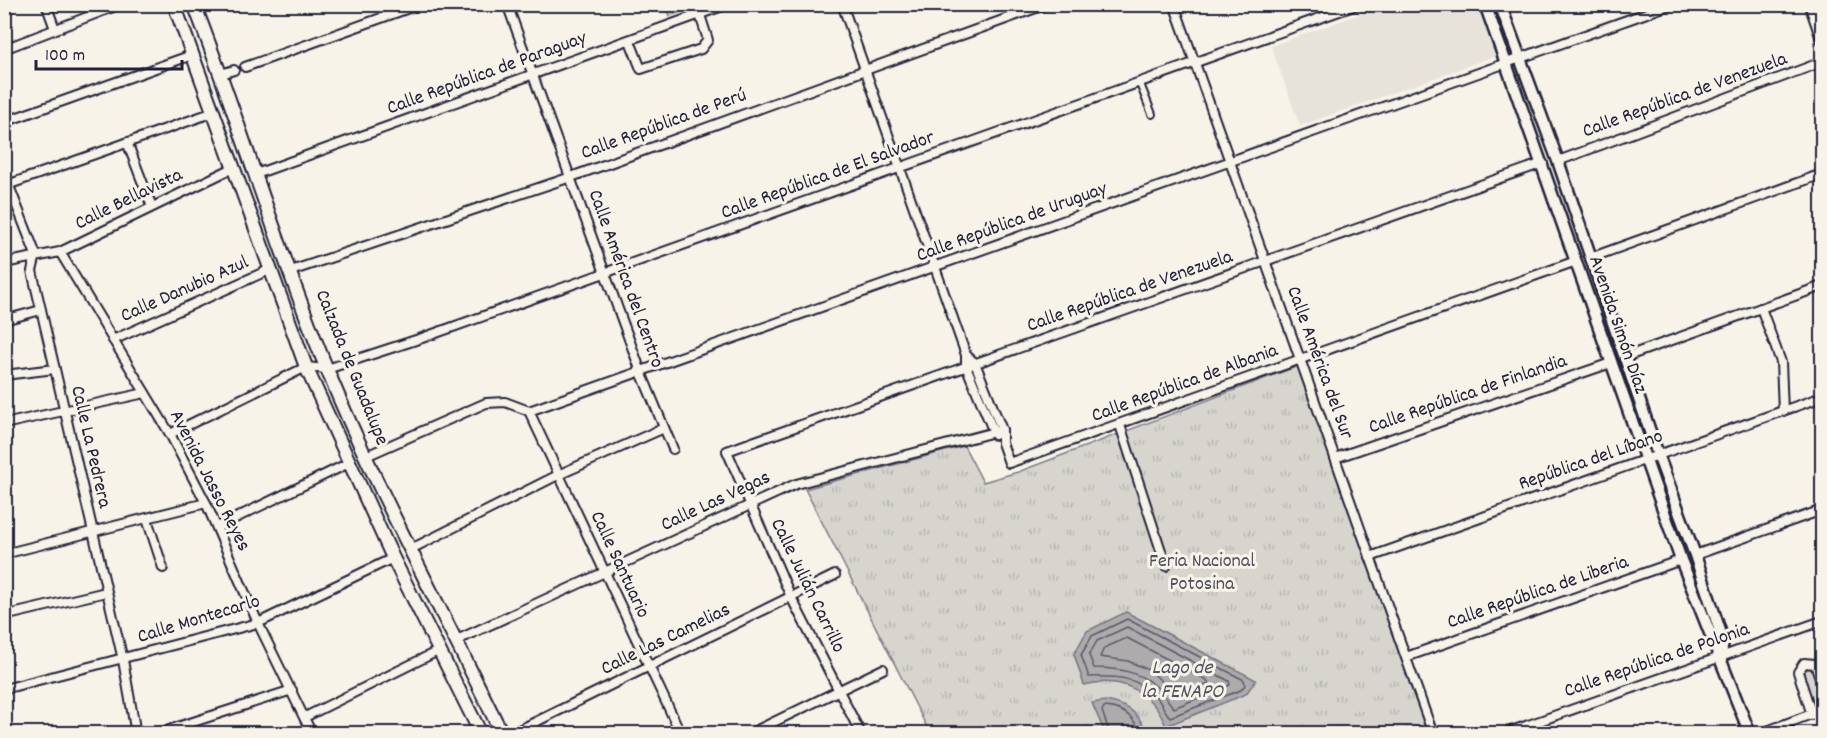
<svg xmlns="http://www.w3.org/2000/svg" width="1827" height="738" viewBox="0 0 1827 738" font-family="Dekko,sans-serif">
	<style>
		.built { fill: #e7e3db }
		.park { fill: url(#park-tufts); stroke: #7d7c85; stroke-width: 1.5 }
		.water { fill: #aeabad; stroke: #76747f; stroke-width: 1.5 }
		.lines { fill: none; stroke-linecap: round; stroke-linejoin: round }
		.shore { stroke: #5a5969; stroke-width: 1.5 }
		.pedestrian-casing { stroke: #22223b; stroke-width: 10 }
		.minor-casing { stroke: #22223b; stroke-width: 12 }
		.secondary-casing { stroke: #22223b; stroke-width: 15 }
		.primary-casing { stroke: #22223b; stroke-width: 16 }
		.pedestrian { stroke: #f7f3e8; stroke-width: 6 }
		.minor { stroke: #f7f3e8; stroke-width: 8 }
		.secondary { stroke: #f7f3e8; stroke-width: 10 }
		.primary { stroke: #f7f3e8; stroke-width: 12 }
		.labels { text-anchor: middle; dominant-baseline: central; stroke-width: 6; stroke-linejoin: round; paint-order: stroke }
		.street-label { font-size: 20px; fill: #22223b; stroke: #f7f3e8 }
		.park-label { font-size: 20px; fill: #504f60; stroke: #f7f3e8 }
		.water-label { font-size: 21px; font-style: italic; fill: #535263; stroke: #f7f3e8 }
	</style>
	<defs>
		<pattern id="park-tufts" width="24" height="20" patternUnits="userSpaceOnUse" patternTransform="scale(1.5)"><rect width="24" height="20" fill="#d8d5cf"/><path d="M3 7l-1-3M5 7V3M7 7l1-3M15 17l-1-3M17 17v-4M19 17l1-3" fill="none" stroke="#b9b7b3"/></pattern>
	</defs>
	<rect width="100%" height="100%" fill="#f7f3e8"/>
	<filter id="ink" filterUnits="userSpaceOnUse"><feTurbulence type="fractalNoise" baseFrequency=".0167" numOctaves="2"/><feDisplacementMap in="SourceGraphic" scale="12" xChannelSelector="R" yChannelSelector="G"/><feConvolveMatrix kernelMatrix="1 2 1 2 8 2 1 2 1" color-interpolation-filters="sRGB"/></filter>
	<g filter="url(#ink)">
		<!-- built -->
		<path class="built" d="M1479,4L1498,55L1300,126L1271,46L1385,5Z"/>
		<!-- park -->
		<g class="park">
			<path d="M666,5V4L699,5L670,16Z"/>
			<path d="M1298,366L1429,733H930L805,489L964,446L983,482L1018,472Z"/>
			<path d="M1812,665L1822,693V704L1813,707L1800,671Z"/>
		</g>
		<!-- water -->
		<g class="water">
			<path d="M1126,612L1256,680L1246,694L1166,726C1151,690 1121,676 1084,685L1074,654L1087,631Z"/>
			<path d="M1105,701C1125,704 1138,711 1146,731L1105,733L1092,703Z"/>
		</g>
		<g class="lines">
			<!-- shore -->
			<g class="shore">
				<path d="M1127,619L1244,680L1245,685L1241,690L1170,717C1165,712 1162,704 1157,698C1139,676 1114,676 1089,677L1081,655L1092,636Z"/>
				<path d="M1127,627L1229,681L1230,685L1174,708C1169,703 1166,697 1162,693C1145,672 1119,668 1094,668L1089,655L1097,641Z"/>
				<path d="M1127,638L1207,680L1209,684L1177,697L1151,671L1128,661L1100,657L1104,648Z"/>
				<path d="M1110,734L1102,711L1104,707C1122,708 1135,716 1140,734"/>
			</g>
			<defs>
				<path id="pedestrian" d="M1140,84L1152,114"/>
				<g id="minor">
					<path d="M46,4L55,29"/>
					<path d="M507,4L641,372L673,449"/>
					<path d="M842,4L966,355V366L995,435"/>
					<path d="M1174,4L1433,734"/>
					<path d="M1809,4L1822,42"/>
					<path d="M630,41L641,69L701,49L708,40L700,15"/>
					<path d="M4,49L121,4"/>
					<path d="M245,67L420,4"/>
					<path d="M221,74L234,70"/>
					<path d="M4,122L192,55"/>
					<path d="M127,142L152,207"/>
					<path d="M1558,161L1822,62"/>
					<path d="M4,173L36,255L32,271L123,660L136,734"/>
					<path d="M256,174L728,4"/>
					<path d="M10,184L214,112"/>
					<path d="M60,252L170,434L206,503L258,623L312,734"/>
					<path d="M1590,258L1822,174"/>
					<path d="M4,263L60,252L235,167"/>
					<path d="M291,271L571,177L1047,4"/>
					<path d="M1761,308L1781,362L1783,411"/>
					<path d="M4,320L41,310"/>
					<path d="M113,340L271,269"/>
					<path d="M966,355L975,363L1002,430V443L1009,463L1576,261"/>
					<path d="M1625,357L1822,286"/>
					<path d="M4,375L55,369"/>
					<path d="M529,411L681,734"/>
					<path d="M4,424L145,393"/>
					<path d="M1120,425L1166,566"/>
					<path d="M170,434L306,367L327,369L422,338L1359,4"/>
					<path d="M366,456L486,403L505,402L529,411L1672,4"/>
					<path d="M1335,458L1611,363"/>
					<path d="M147,519L163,568"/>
					<path d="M217,527L349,463"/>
					<path d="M411,549L558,475L664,428"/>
					<path d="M4,554L206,503"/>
					<path d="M1695,555L1822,510"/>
					<path d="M1370,557L1822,397"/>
					<path d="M4,616L106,592"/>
					<path d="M457,640L796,484L1002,430"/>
					<path d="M1406,657L1681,560"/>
					<path d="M4,689L258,623L393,558"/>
					<path d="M1812,715L1798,672L1804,663L1815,664L1822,683"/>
					<path d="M305,717L440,650"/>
					<path d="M156,734L292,690"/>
					<path d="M511,734L835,575"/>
					<path d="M749,734L883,669"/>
					<path d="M861,734L791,597L727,451L1543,163"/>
					<path d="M1503,734L1822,621"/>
					<path d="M1759,734L1822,710"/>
				</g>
				<g id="secondary">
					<path d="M1485,4L1681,560L1750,734"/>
					<path d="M1500,4L1558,161L1658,455L1695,555L1723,640L1721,656"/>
				</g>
				<g id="primary">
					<path d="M174,4L306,367L393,558L481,734"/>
					<path d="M194,4C240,122 276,245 324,362C376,489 442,610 502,734"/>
				</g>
			</defs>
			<!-- pedestrian casing -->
			<use href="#pedestrian" class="pedestrian-casing"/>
			<!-- minor casing -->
			<use href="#minor" class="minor-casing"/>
			<!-- secondary casing -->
			<use href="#secondary" class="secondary-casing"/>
			<!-- primary casing -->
			<use href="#primary" class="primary-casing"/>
			<!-- pedestrian -->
			<use href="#pedestrian" class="pedestrian"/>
			<!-- minor -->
			<use href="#minor" class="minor"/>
			<!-- secondary -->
			<use href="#secondary" class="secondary"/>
			<!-- primary -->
			<use href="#primary" class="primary"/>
		</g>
	</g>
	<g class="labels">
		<!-- street labels -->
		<g class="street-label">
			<text transform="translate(487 74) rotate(-20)">Calle República de Paraguay</text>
			<text transform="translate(1685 96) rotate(-20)">Calle República de Venezuela</text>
			<text transform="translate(664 125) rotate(-20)">Calle República de Perú</text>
			<text transform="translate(828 176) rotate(-20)">Calle República de El Salvador</text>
			<text transform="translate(129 200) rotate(-26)">Calle Bellavista</text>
			<text transform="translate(1012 223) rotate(-20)">Calle República de Uruguay</text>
			<text transform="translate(625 279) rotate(70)">Calle América del Centro</text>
			<text transform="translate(185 290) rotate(-24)">Calle Danubio Azul</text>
			<text transform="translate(1130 292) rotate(-19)">Calle República de Venezuela</text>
			<text transform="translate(1617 325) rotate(71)">Avenida Simón Díaz</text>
			<text transform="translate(1319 363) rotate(70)">Calle América del Sur</text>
			<text transform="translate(351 368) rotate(68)">Calzada de Guadalupe</text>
			<text transform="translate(1185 384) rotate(-20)">Calle República de Albania</text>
			<text transform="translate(1468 395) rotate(-19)">Calle República de Finlandia</text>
			<text transform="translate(90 447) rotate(77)">Calle La Pedrera</text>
			<text transform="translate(1591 461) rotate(-19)">República del Líbano</text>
			<text transform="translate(209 481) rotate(63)">Avenida Jasso Reyes</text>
			<text transform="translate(716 502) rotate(-25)">Calle Las Vegas</text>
			<text transform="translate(619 565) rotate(65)">Calle Santuario</text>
			<text transform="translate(807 586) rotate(64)">Calle Julián Carrillo</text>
			<text transform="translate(1538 593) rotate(-19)">Calle República de Liberia</text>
			<text transform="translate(199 620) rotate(-17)">Calle Montecarlo</text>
			<text transform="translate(666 640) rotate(-26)">Calle Las Camelias</text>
			<text transform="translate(1657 661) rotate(-19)">Calle República de Polonia</text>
		</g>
		<!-- park labels -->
		<g class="park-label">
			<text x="1202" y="562">Feria Nacional<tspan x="1202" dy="23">Potosina</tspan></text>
		</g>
		<!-- water labels -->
		<g class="water-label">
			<text x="1182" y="669">Lago de<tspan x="1182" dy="24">la FENAPO</tspan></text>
		</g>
	</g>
	<!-- margin -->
	<rect width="1827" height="738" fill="none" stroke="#f7f3e8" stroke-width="24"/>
	<rect x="12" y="12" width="1803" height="714" fill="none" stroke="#22223b" stroke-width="2" filter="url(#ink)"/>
	<!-- scale -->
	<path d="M36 60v9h146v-9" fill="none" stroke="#22223b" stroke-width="3"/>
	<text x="45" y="60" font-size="18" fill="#22223b" stroke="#f7f3e8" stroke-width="4.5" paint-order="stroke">100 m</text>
</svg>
